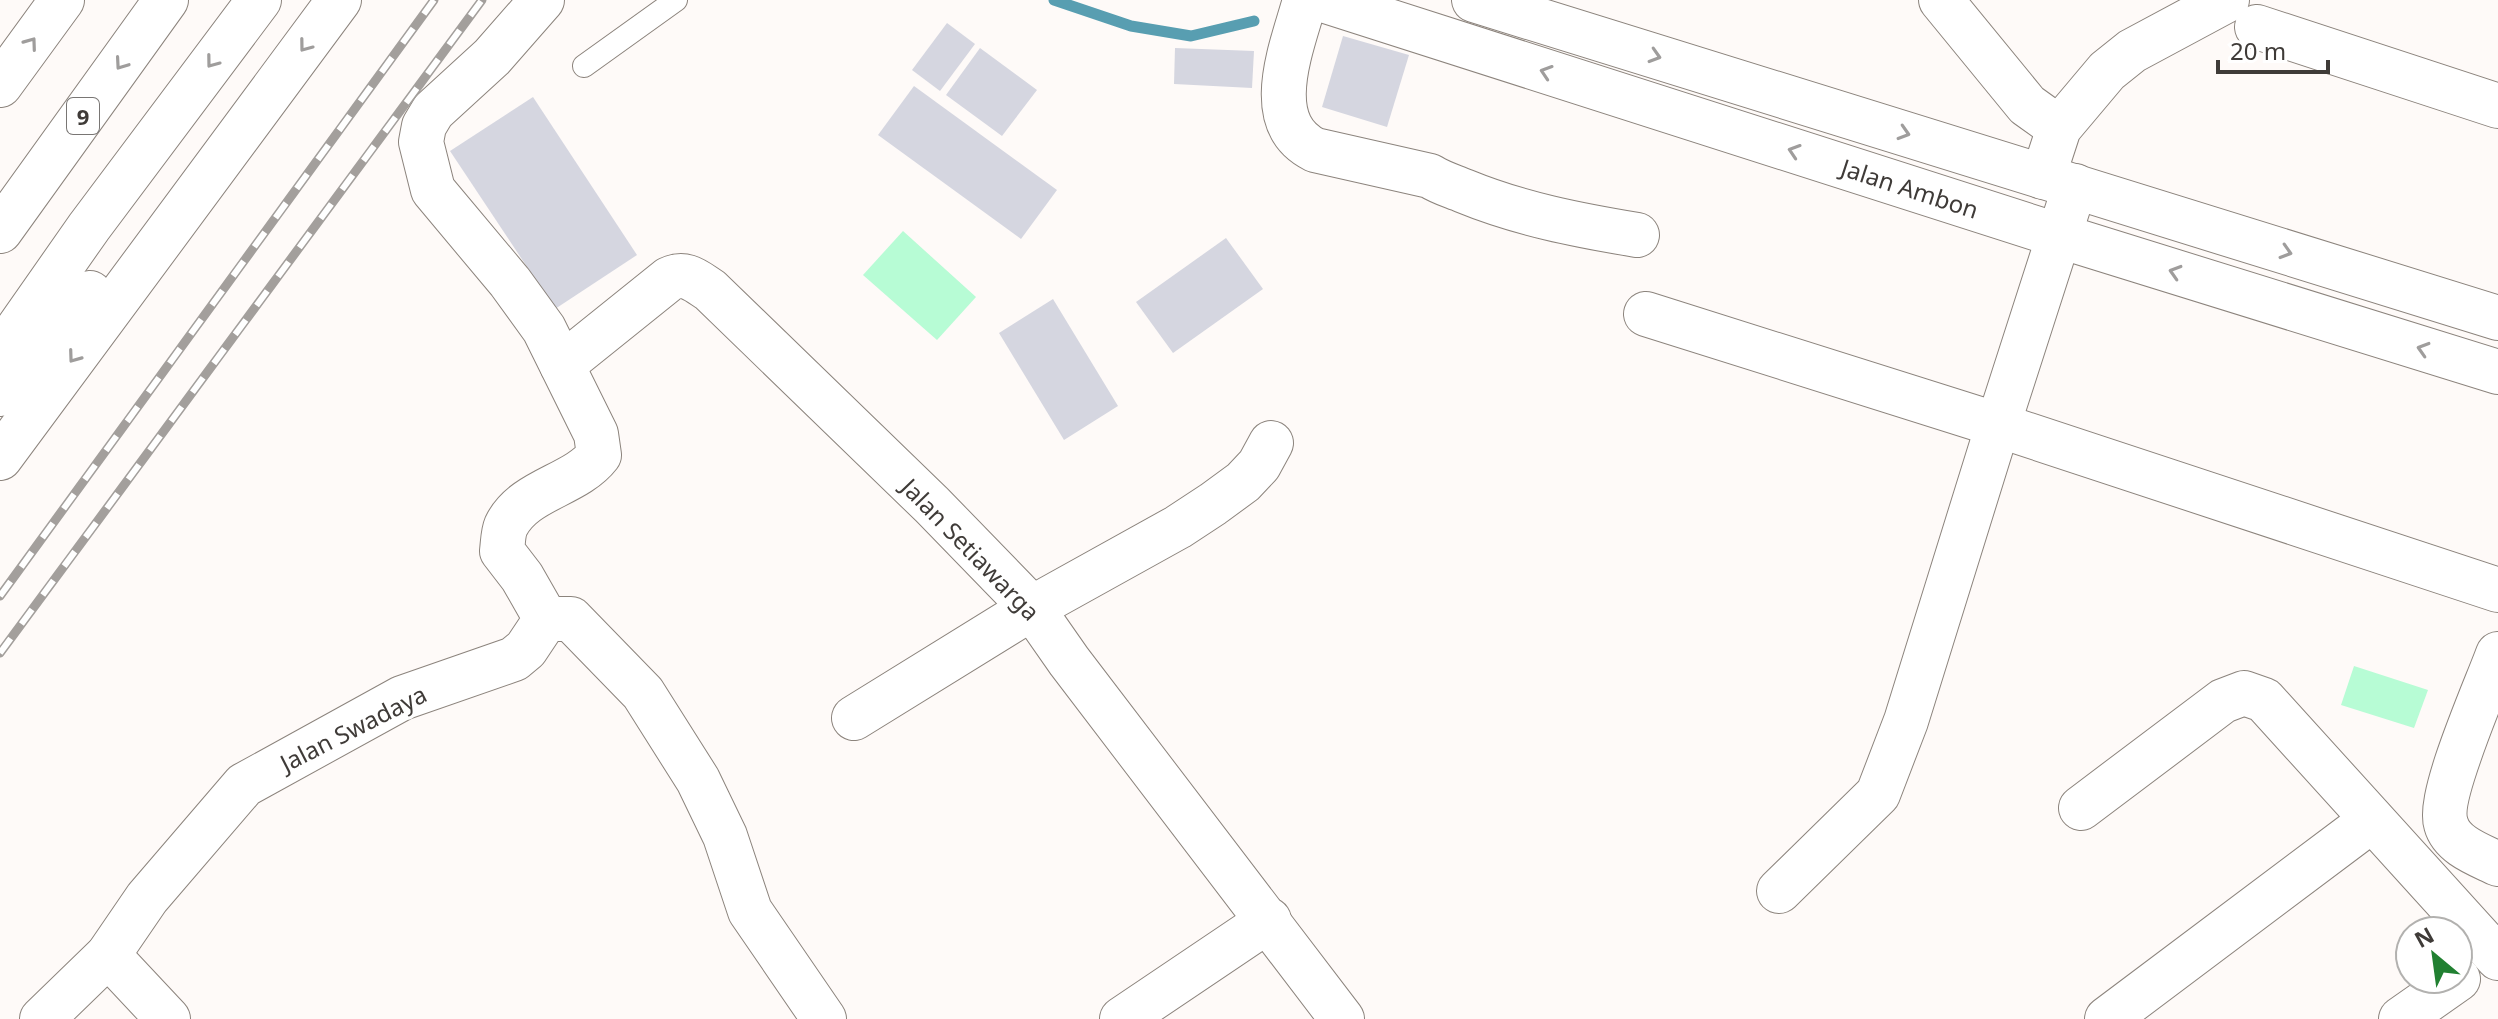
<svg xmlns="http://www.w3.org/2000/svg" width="2498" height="1019" viewBox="0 0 2498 1019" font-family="'Noto Sans',sans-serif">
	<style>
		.green { fill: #b7fcd5 }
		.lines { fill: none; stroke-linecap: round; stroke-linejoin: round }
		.stream { stroke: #589eb1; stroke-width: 11 }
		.building { fill: #d5d6e0 }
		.service-casing { stroke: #8c847d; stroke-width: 24 }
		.minor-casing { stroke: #8c847d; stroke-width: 46 }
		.tertiary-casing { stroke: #8c847d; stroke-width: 46 }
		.motorway-casing { stroke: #8c847d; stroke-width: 46 }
		.service { stroke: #fff; stroke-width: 22 }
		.minor { stroke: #fff; stroke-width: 44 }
		.tertiary { stroke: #fff; stroke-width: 44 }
		.motorway { stroke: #fff; stroke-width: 44 }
		.rail-casing { stroke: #a39f9c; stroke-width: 9 }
		.rail { stroke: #fff; stroke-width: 6; stroke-dasharray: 18; stroke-linecap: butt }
		.oneway { stroke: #9f9d9c }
		.labels { text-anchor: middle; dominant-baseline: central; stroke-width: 6; stroke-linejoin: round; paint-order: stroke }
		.shield { fill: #fff; stroke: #797674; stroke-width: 2 }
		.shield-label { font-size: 22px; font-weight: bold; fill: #3f3b38 }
		.street-label { font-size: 24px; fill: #3f3b38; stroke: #fff }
	</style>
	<rect width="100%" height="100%" fill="#fefaf8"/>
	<!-- green -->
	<g class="green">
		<path d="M903,231L976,297L937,340L863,275Z"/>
		<path d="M2354,666L2428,690L2414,728L2341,705Z"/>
	</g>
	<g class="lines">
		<!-- stream -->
		<path class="stream" d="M1054,0L1131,26L1191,36L1254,21"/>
	</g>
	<!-- building -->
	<g class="building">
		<path d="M947,23L975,44L940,91L912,70Z"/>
		<path d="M1343,36L1409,55L1387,127L1322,107Z"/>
		<path d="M980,48L1037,90L1002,136L946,95Z"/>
		<path d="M1175,48L1254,51L1252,88L1174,84Z"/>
		<path d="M914,86L1057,190L1021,239L878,135Z"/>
		<path d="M533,97L637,255L555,309L450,151Z"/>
		<path d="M1226,238L1263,289L1173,353L1136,302Z"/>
		<path d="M1053,299L1118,406L1064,440L999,333Z"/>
	</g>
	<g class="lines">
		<defs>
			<path id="service" d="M584,66L676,0"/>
			<g id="minor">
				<path d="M1305,0C1293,45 1259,122 1315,150L1430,176C1441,183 1452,186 1464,191C1520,214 1577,225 1637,235"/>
				<path d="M1941,0L2027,105L2059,128"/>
				<path d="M2257,27L2498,106"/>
				<path d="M2043,177L2059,128L2107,71L2132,51L2227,0"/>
				<path d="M1646,314L1998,425L2498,590"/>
				<path d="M562,365L669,279C686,271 696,281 710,290L932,505L1032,608L1069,661L1342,1019"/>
				<path d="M546,619H571L643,693L698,780L725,836L750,911L824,1019"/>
				<path d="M2498,654C2486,687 2437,796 2446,824C2452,846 2480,855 2498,864"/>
				<path d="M854,718L1032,608L1178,527L1213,504L1243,482L1259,465L1271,443"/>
				<path d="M2081,808L2223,701L2244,693L2264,700L2498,958"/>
				<path d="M1779,891L1878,794L1906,721L1998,425L2075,186"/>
				<path d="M108,955L168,1019"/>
				<path d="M42,1019L108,955L147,898L244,785L402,698L514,659L526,649L546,619L522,577L502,551C503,543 503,533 506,526C524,489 575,486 599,455L596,434L544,329L510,282L433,190L421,142L424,126L433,111L492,57L542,0"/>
				<path d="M1122,1019L1269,920"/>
				<path d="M2107,1019L2372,820"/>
				<path d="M2401,1019L2458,979"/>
			</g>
			<g id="tertiary">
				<path d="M1323,0L2060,236L2498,372"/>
				<path d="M1474,0L2498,318"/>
			</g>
			<g id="motorway">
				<path d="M0,85L62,0"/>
				<path d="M0,231L166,0"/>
				<path d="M0,354L89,227L259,0"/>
				<path d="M0,394L90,293"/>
				<path d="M0,458L339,0"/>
			</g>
		</defs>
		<!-- service casing -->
		<use href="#service" class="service-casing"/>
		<!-- minor casing -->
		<use href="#minor" class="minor-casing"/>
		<!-- tertiary casing -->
		<use href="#tertiary" class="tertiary-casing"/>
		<!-- motorway casing -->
		<use href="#motorway" class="motorway-casing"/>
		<!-- service -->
		<use href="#service" class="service"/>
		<!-- minor -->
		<use href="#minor" class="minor"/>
		<!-- tertiary -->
		<use href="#tertiary" class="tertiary"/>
		<!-- motorway -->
		<use href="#motorway" class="motorway"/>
		<defs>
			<g id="rail">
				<path d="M0,596L434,0"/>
				<path d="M0,653L482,0"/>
			</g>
		</defs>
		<!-- rail casing -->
		<use href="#rail" class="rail-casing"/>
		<!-- rail -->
		<use href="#rail" class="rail"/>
	</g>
	<!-- one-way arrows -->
	<defs><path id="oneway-chevron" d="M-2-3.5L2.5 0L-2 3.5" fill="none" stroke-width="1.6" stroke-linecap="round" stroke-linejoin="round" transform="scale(2)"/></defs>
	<g class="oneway">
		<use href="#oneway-chevron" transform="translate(31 43) rotate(-54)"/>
		<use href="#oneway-chevron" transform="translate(305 46) rotate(127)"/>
		<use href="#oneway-chevron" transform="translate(1655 56) rotate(17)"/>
		<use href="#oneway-chevron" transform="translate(212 62) rotate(127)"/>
		<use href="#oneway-chevron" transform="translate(121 64) rotate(125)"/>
		<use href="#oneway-chevron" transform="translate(1546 72) rotate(-162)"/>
		<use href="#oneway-chevron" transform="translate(1904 133) rotate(17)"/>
		<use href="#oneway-chevron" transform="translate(1794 151) rotate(-162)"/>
		<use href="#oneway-chevron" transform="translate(2286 252) rotate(17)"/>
		<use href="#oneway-chevron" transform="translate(2175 272) rotate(-163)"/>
		<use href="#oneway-chevron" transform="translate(2423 349) rotate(-163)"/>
		<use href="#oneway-chevron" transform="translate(74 357) rotate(126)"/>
	</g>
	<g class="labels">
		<!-- shield labels -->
		<rect class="shield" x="67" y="98" width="32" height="36" rx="6"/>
		<g class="shield-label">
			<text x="83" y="116">9</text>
		</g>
		<!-- street labels -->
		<g class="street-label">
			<text transform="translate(1910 188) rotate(18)">Jalan Ambon</text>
			<text transform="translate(971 549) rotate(46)">Jalan Setiawarga</text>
			<text transform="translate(353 728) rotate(-27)">Jalan Swadaya</text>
		</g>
	</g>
	<!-- north arrow -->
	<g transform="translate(2434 955) rotate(331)"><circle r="38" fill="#ffffff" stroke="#b2b1af" stroke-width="2"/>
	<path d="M0-6L14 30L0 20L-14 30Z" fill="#218031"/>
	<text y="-12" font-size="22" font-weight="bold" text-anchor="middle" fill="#3f3b38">N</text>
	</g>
	<!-- scale -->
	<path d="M2218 60v12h110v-12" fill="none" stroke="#3f3b38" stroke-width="4"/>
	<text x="2230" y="60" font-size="24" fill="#3f3b38" stroke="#ffffff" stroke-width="6" paint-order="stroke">20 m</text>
</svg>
